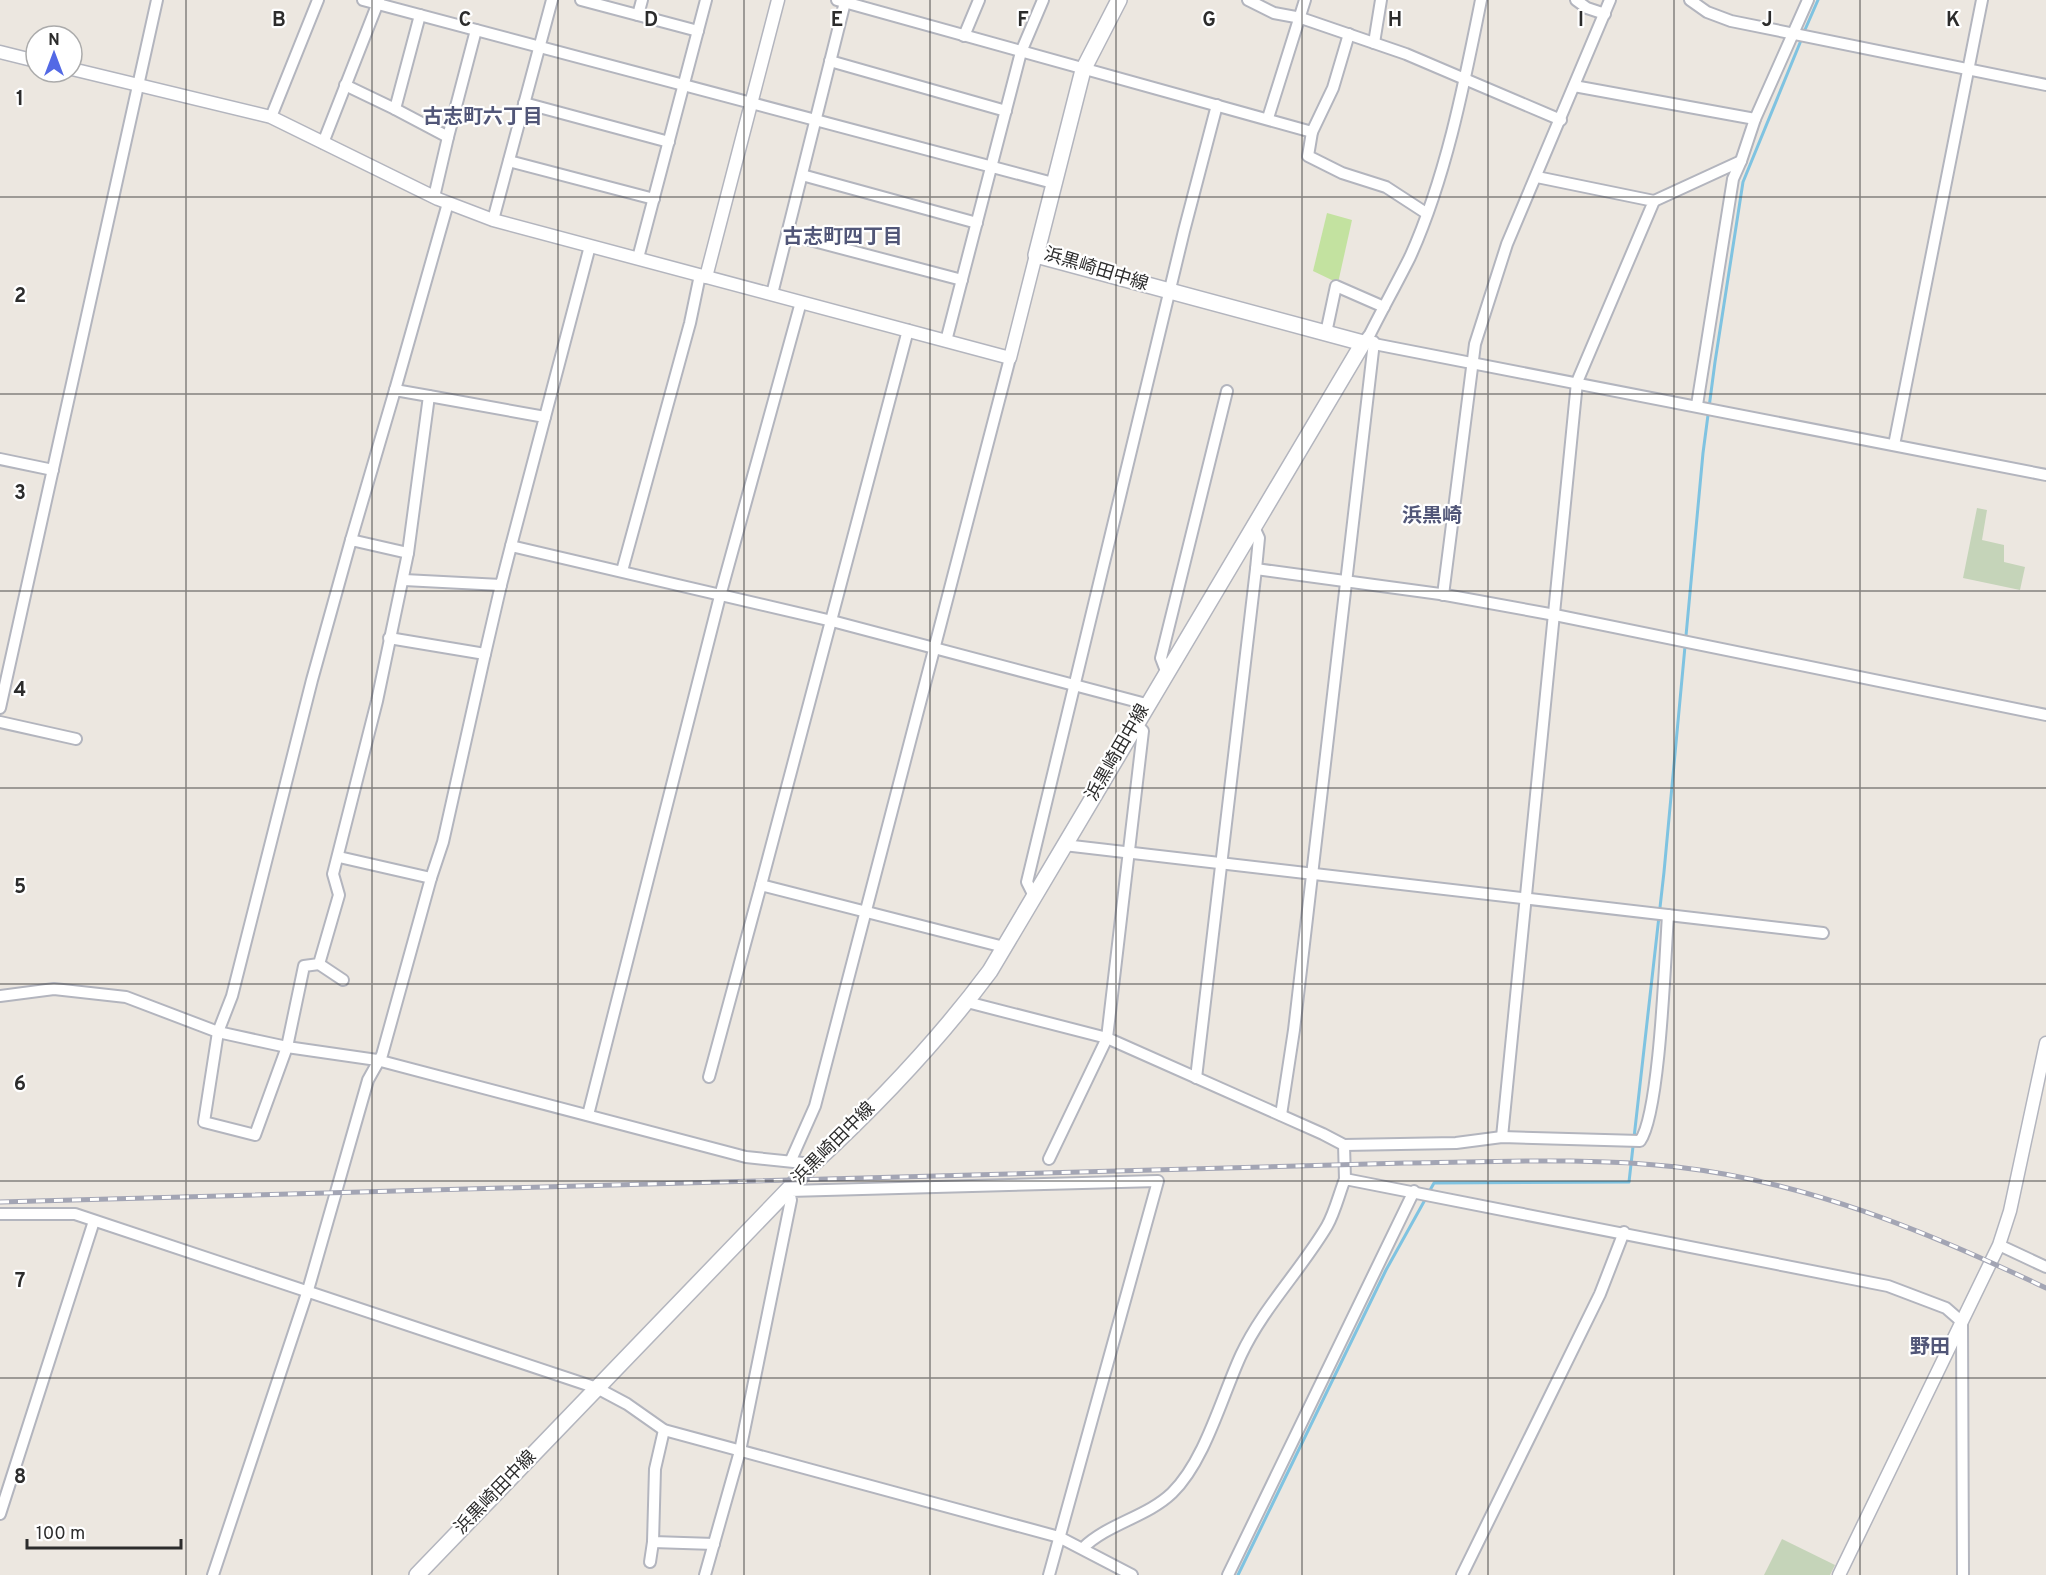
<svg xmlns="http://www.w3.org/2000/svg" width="2046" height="1575" viewBox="0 0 2046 1575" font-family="Overpass,'Noto Sans JP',sans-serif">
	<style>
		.cemetery { fill: #c5d4b9 }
		.pitch { fill: #c3e2a0 }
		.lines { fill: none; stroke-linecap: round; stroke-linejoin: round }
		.stream { stroke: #7fc3e1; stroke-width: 3 }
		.minor-casing { stroke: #b3b5be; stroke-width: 14 }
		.tertiary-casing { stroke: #b3b5be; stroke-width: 15 }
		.secondary-casing { stroke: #b3b5be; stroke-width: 18 }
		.minor { stroke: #fff; stroke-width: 10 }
		.tertiary { stroke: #fff; stroke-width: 12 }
		.secondary { stroke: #fff; stroke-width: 15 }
		.rail-casing { stroke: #a3a5b4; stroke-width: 5 }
		.rail { stroke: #fff; stroke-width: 3; stroke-dasharray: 9; stroke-linecap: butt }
		.grid { fill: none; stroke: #2c2c2c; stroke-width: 1.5; stroke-opacity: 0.55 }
		.labels { text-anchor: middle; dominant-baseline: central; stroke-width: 4.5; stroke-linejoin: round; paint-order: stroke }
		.street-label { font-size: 18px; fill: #2c2c2c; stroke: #fff }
		.neighbourhood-label { font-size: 20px; font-weight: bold; fill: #515678; stroke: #fff }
		.grid-label { font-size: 20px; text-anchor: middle; font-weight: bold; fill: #2c2c2c; stroke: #fff; stroke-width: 4.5; stroke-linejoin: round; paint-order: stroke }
	</style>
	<rect width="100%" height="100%" fill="#ece7e0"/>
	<!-- cemetery -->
	<g class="cemetery">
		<path d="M1977,508L1987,510L1982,540L2004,545V562L2025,567L2020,590L1963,578Z"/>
		<path d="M1782,1539L1835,1565L1830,1575H1764Z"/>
	</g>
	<!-- pitch -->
	<path class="pitch" d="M1327,213L1352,220L1338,283L1313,271Z"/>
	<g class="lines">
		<!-- stream -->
		<g class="stream">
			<path d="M1804,32L1818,0"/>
			<path d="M1429,1192L1434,1183L1629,1182L1664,872L1703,453L1715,362L1743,182L1802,38"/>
			<path d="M1238,1575L1386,1270L1426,1198"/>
		</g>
		<defs>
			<g id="minor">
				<path d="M363,0L1053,183"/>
				<path d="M581,0L698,31"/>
				<path d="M837,0L1312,132L1333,88L1349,34"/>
				<path d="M1248,0L1274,13L1301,18L1406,54L1561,120"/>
				<path d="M1576,0L1587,8L1605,14"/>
				<path d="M1690,0L1707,12L1731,21L2046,85"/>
				<path d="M638,15L642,0"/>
				<path d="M964,36L979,0"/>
				<path d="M1374,43L1381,0"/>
				<path d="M830,61L1006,111"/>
				<path d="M345,85L395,109L420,15"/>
				<path d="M1574,86L1755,119L1741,161"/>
				<path d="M524,103L669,142"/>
				<path d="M395,109L448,137L476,30"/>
				<path d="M271,117L318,0"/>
				<path d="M1268,118L1305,0"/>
				<path d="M1755,119L1808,0"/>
				<path d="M1312,132L1308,156L1342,173L1386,187L1426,213"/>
				<path d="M323,143L379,0"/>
				<path d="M509,161L654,199"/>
				<path d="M802,175L977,223"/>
				<path d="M434,197L448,137"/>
				<path d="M1654,201L1741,161L1733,179L1697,405"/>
				<path d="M493,220L552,0"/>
				<path d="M787,234L962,280"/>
				<path d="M638,258L706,0"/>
				<path d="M772,294L845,2"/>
				<path d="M1326,333L1336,286L1384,307"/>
				<path d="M946,341L1021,52L1043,0"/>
				<path d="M1363,343L1370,334C1383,308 1397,283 1410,257C1446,177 1464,85 1481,0"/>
				<path d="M1369,343L2046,475"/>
				<path d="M395,390L448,203"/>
				<path d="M429,396L545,417L511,546"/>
				<path d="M545,417L590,246"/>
				<path d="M1894,445L1982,0"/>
				<path d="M0,459L53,470"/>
				<path d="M1253,525L1259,538L1256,569L1440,594L1555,615L2046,715"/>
				<path d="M351,540L408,553L377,701L333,874L339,895L319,964L304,966L287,1047L255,1135L204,1122L218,1032L232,996L312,680Z"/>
				<path d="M351,540L395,390L429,396L408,553"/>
				<path d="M622,571L690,323L700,275"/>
				<path d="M404,580L501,585L511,546L832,621L1146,704"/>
				<path d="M1443,595L1475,344L1507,244L1610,0"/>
				<path d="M389,638L485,654L501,585"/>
				<path d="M1166,671L1161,658L1227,391"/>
				<path d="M0,708L157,0"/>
				<path d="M0,722L76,739"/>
				<path d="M1064,845L1823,933"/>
				<path d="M339,857L431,878L443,842L485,654"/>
				<path d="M761,885L908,330"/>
				<path d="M1034,896L1027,882L1184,231L1217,105"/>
				<path d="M319,964L343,980"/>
				<path d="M0,996L54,989L126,997L218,1032L287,1047L377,1060L746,1157L813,1164"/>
				<path d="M967,1002L1107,1038L1323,1134L1344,1145L1345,1179"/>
				<path d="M709,1077L761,885L1004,947"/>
				<path d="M1196,1078L1256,569"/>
				<path d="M588,1115L720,596L801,302"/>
				<path d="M1281,1115L1294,1030L1374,342"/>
				<path d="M1502,1137L1577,382L1654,201L1537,177"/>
				<path d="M1344,1145L1456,1143L1502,1137L1640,1141C1660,1113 1665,958 1668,915"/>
				<path d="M1049,1159L1107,1038L1143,731L1135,723"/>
				<path d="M791,1160L815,1106L1010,358"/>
				<path d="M0,1214H75L597,1388L627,1404L664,1430L1059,1537L1132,1575"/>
				<path d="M1999,1245L2046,1267"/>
				<path d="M664,1430L655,1469L653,1542L714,1544"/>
				<path d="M0,1514L94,1221"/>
				<path d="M1083,1548C1107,1524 1147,1517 1172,1493C1205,1461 1222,1396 1241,1355C1263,1308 1301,1270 1327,1226C1335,1212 1339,1194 1345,1179L1888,1286L1946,1308L1962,1322L1963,1575"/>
				<path d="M650,1562L653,1542"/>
				<path d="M213,1575L308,1290L368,1080L382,1055L431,878"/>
				<path d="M705,1575L740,1451L791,1200L789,1191L1158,1181L1049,1575"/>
				<path d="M1228,1575L1414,1191"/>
				<path d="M1462,1575L1600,1294L1624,1232"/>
			</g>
			<g id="tertiary">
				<path d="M0,52L36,61"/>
				<path d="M72,69L271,117L438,199L493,220L1010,358L1036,255"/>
				<path d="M706,277L778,0"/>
				<path d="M1839,1575L1999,1245L2010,1211L2046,1043"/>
			</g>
			<path id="secondary" d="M417,1575L813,1164C877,1105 938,1041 990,971L1363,343L1036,255L1083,70L1119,0"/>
		</defs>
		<!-- minor casing -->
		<use href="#minor" class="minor-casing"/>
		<!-- tertiary casing -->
		<use href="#tertiary" class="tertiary-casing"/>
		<!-- secondary casing -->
		<use href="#secondary" class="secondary-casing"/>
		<!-- minor -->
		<use href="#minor" class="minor"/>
		<!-- tertiary -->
		<use href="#tertiary" class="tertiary"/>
		<!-- secondary -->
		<use href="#secondary" class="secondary"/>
		<defs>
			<path id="rail" d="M0,1202L1405,1163C1496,1162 1587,1157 1677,1167C1808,1182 1928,1232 2046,1288"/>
		</defs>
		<!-- rail casing -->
		<use href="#rail" class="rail-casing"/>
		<!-- rail -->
		<use href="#rail" class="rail"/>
	</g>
	<!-- grid -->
	<path class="grid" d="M186,0V1575M372,0V1575M558,0V1575M744,0V1575M930,0V1575M1116,0V1575M1302,0V1575M1488,0V1575M1674,0V1575M1860,0V1575M0,197H2046M0,394H2046M0,591H2046M0,788H2046M0,984H2046M0,1181H2046M0,1378H2046"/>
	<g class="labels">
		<!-- street labels -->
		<g class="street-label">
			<text transform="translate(1096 270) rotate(17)">浜黒崎田中線</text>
			<text transform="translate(1118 753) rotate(-60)">浜黒崎田中線</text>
			<text transform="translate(834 1144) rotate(-45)">浜黒崎田中線</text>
			<text transform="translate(496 1493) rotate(-46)">浜黒崎田中線</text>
		</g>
		<!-- neighbourhood labels -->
		<g class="neighbourhood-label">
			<text x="483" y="118">古志町六丁目</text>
			<text x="843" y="238">古志町四丁目</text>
			<text x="1432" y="517">浜黒崎</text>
			<text x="1930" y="1348">野田</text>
		</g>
	</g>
	<g class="grid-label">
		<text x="279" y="26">B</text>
		<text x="465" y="26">C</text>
		<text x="651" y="26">D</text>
		<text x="837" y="26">E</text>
		<text x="1023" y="26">F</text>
		<text x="1209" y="26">G</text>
		<text x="1395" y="26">H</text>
		<text x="1581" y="26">I</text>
		<text x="1767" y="26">J</text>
		<text x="1953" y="26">K</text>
		<text x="20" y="105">1</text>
		<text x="20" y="302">2</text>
		<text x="20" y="499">3</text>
		<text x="20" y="696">4</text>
		<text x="20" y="893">5</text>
		<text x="20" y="1090">6</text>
		<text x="20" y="1287">7</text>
		<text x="20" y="1483">8</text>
	</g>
	<!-- north arrow -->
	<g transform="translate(54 54)"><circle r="28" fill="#ffffff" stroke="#ababab" stroke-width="1.5"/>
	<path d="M0-4.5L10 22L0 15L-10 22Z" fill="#5369e5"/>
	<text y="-9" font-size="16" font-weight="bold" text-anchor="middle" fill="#2c2c2c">N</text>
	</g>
	<!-- scale -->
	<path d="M27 1539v9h154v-9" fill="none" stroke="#2c2c2c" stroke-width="3"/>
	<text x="36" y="1539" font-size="18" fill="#2c2c2c" stroke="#ffffff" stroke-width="4.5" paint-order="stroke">100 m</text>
</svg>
